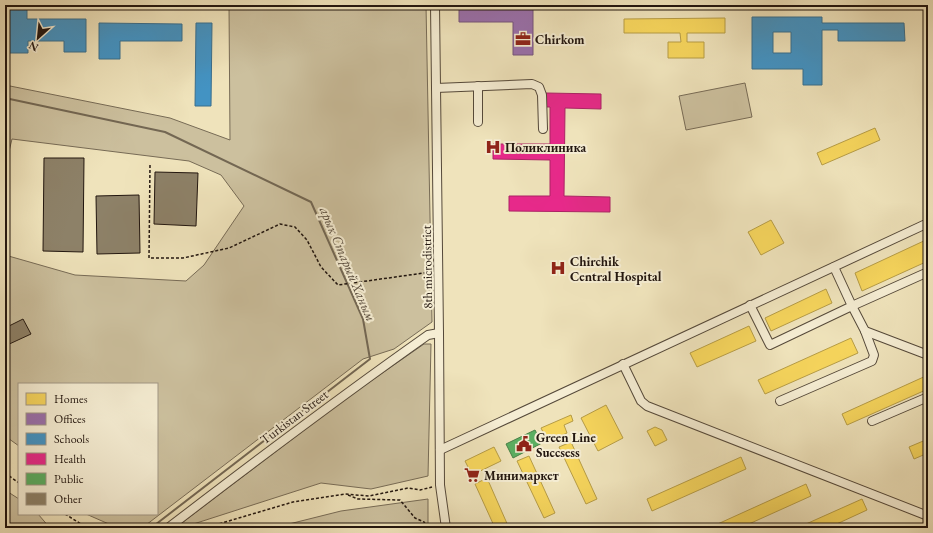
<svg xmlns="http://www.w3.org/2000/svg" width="933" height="533" viewBox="0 0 933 533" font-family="'EB Garamond',serif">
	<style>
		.green { fill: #ccc09e; stroke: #776b56 }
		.homes { fill: #f6d55c; stroke: #b69c45 }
		.offices { fill: #9970ab; stroke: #75557c }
		.schools { fill: #4393c3; stroke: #396e8d; fill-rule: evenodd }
		.health { fill: #e7298a; stroke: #ac2365 }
		.public { fill: #5aae61; stroke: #498048 }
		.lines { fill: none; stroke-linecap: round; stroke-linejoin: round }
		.stream { stroke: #736753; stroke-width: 2 }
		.building { fill: #8d8168; stroke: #22160f }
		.minor-casing { stroke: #55493a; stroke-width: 10 }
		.path { stroke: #22160f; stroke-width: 1.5; stroke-dasharray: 3 2; stroke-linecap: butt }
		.minor { stroke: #f5edd3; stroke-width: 8 }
		.labels { text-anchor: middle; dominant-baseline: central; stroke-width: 4; stroke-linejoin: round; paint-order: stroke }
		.poi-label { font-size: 13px; font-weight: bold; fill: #22160f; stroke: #f5edd3; text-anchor: start }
		.street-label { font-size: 13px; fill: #22160f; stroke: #f5edd3 }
		.water-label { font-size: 14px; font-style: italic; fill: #584c3d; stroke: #f5edd3 }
	</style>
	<rect width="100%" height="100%" fill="#efe3bb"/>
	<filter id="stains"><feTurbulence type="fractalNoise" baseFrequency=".005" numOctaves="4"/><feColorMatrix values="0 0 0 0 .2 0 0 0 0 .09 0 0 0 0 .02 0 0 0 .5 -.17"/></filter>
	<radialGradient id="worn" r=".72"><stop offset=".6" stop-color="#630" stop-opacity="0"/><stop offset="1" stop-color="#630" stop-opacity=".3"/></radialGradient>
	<!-- green -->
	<g class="green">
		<path d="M229,5H426L432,322L394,349L363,359L142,528H118L86,514H157V384H19V446L5,436V255L75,275L186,281L204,265L244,206L221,175L189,161L12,139L5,168V85L170,118L230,140Z"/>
		<path d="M745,83L752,117L686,130L679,96Z"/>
		<path d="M424,344H431L428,476L371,489L321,483L181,528H175L345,399Z"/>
		<path d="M5,490L19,499V514H38L50,528H5Z"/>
		<path d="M428,499V528H273L341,511Z"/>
	</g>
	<!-- homes -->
	<g class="homes">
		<path d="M725,18V33H687V42H704V58H668V42H681L680,33H624V19Z"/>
		<path d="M875,128L880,140L822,165L817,153Z"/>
		<path d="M771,220L784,243L761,255L748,232Z"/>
		<path d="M928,239V261L862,291L855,273Z"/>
		<path d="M826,289L832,303L771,331L765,318Z"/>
		<path d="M749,326L756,341L697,367L690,353Z"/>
		<path d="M851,338L858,353L765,394L758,380Z"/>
		<path d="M928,375V389L847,425L842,414Z"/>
		<path d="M606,405L623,438L598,451L581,418Z"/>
		<path d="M571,415L573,421L564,425L567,433L548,442L541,428Z"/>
		<path d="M655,427L662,430L667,440L655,446L647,431Z"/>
		<path d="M928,439V453L914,459L909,447Z"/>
		<path d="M571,442L597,499L586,504L559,447Z"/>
		<path d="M494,447L501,461L472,475L465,461Z"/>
		<path d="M529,456L555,513L544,518L517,461Z"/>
		<path d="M741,457L746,469L652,511L647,499Z"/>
		<path d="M487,478L509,528H495L475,484Z"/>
		<path d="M806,484L811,496L740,528H712L711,527Z"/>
		<path d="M862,499L867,510L828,528H797Z"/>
	</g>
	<!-- offices -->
	<path class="offices" d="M459,5H513V7H533V55H513V22H459Z"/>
	<!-- schools -->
	<g class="schools">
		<path d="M5,5H27V19H86V52H64V41H28V53H5Z"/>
		<path d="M752,17H822V23H904L905,41H838V30H822V85H803V69H752ZM773,32H791V53H773Z"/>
		<path d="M99,23L182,24V41H120V59H99Z"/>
		<path d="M196,23H212L211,106H195Z"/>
	</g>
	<!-- health -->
	<path class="health" d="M546,93L601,94V109L565,108L564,196L610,197V212L509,211V196H550V160L493,159V144H550V107H546Z"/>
	<!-- public -->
	<path class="public" d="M535,430L542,443L513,458L506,444Z"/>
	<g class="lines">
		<!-- stream -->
		<path class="stream" d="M5,98L165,132L311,202L363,319L370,359L151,528"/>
	</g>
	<!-- building -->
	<g class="building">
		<path d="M44,158H84L83,252L43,251Z"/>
		<path d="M155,172L198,173L196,226L154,224Z"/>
		<path d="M139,195L140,253L97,254L96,196Z"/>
		<path d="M23,319L31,334L5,346V328Z"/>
	</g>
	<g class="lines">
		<defs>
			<g id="minor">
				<path d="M435,5L439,333L440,485L446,528"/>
				<path d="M478,86V122"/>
				<path d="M436,88L532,84L539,87L542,95L543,129"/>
				<path d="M834,267L852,306L928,272"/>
				<path d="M750,305L770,345L852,306L865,331L928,355"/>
				<path d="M623,364L641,401L647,406L928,516"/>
				<path d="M780,401L872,361L874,355L865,331"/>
				<path d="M872,421L928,397"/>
				<path d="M440,450L928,223"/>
				<path d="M168,528C254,462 340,397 428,335L439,333"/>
			</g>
		</defs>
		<!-- minor casing -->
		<use href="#minor" class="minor-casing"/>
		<!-- path -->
		<g class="path">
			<path d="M150,165L149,258H183L229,248L280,224L295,227L307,240L321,267L338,285L431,272"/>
			<path d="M5,473L19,483"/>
			<path d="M348,495L358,499L400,500L415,518L424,522L428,528"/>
			<path d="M65,514L81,524L99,528"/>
			<path d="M205,528L293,502L345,494L369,496L408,488L420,490L432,487"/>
		</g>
		<!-- minor -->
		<use href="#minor" class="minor"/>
	</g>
	<!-- icons -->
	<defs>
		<symbol id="office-bare" viewBox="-9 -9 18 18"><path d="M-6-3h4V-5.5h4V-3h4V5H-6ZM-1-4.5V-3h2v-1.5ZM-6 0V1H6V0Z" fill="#8f2418" stroke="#f5edd3" stroke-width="2.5" paint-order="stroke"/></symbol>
		<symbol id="hospital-bare" viewBox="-9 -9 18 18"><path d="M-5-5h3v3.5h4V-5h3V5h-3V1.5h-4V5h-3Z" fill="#8f2418" stroke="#f5edd3" stroke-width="2.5" paint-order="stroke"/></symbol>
		<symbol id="civic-bare" viewBox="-9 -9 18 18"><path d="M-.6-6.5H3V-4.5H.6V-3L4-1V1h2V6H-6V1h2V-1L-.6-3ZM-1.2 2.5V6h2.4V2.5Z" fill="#8f2418" stroke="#f5edd3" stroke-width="2.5" paint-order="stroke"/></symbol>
		<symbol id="supermarket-bare" viewBox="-9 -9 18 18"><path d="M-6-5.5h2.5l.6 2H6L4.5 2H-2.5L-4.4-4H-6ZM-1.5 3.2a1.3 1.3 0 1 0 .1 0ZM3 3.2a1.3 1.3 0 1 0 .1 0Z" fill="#8f2418" stroke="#f5edd3" stroke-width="2.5" paint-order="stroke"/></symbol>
	</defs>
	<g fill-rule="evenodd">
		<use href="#office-bare" x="512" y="28" width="22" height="22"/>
		<use href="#hospital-bare" x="482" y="136" width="22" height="22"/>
		<use href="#hospital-bare" x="547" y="257" width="22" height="22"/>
		<use href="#civic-bare" x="513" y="433" width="22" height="22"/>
		<use href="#supermarket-bare" x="461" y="464" width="22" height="22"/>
	</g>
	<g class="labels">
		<!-- poi labels -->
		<g class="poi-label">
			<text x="535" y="39">Chirkom</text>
			<text x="505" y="147">Поликлиника</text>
			<text x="570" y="261">Chirchik<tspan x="570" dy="15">Central Hospital</tspan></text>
			<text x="536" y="437">Green Line<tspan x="536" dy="15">Succsess</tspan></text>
			<text x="484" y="475">Минимаркет</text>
		</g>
		<!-- street labels -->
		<g class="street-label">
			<text transform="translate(427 267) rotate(-91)">8th microdistrict</text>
			<text transform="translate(294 417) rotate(-37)">Turkistan Street</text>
		</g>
		<!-- water labels -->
		<g class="water-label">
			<text transform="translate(348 264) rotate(67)">арык Старый Ханым</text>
		</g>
	</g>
	<!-- margin -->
	<rect width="933" height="533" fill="none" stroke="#efe3bb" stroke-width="20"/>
	<rect x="6" y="6" width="921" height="521" fill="none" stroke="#22160f" stroke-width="2"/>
	<rect x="10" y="10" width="913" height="513" fill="none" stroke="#22160f"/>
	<!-- legend -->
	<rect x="18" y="383" width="140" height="132" fill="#f5edd3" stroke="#a19785"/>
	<rect x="26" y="393" width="20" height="12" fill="#f6d55c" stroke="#a19785"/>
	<text x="54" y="403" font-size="12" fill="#22160f">Homes</text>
	<rect x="26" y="413" width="20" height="12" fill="#9970ab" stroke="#a19785"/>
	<text x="54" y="423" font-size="12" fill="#22160f">Offices</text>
	<rect x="26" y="433" width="20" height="12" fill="#4393c3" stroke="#a19785"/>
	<text x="54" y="443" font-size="12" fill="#22160f">Schools</text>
	<rect x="26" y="453" width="20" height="12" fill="#e7298a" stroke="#a19785"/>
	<text x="54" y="463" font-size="12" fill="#22160f">Health</text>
	<rect x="26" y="473" width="20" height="12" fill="#5aae61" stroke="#a19785"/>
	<text x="54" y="483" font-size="12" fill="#22160f">Public</text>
	<rect x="26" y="493" width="20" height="12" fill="#8d8168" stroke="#a19785"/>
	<text x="54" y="503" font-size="12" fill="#22160f">Other</text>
	<!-- north arrow -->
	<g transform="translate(38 38) rotate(207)" stroke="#f5edd3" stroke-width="3" paint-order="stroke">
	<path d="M0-3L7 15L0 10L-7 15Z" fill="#22160f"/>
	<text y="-6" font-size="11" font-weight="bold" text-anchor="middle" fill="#22160f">N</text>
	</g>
	<rect width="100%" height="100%" filter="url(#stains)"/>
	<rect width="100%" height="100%" fill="url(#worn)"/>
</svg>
